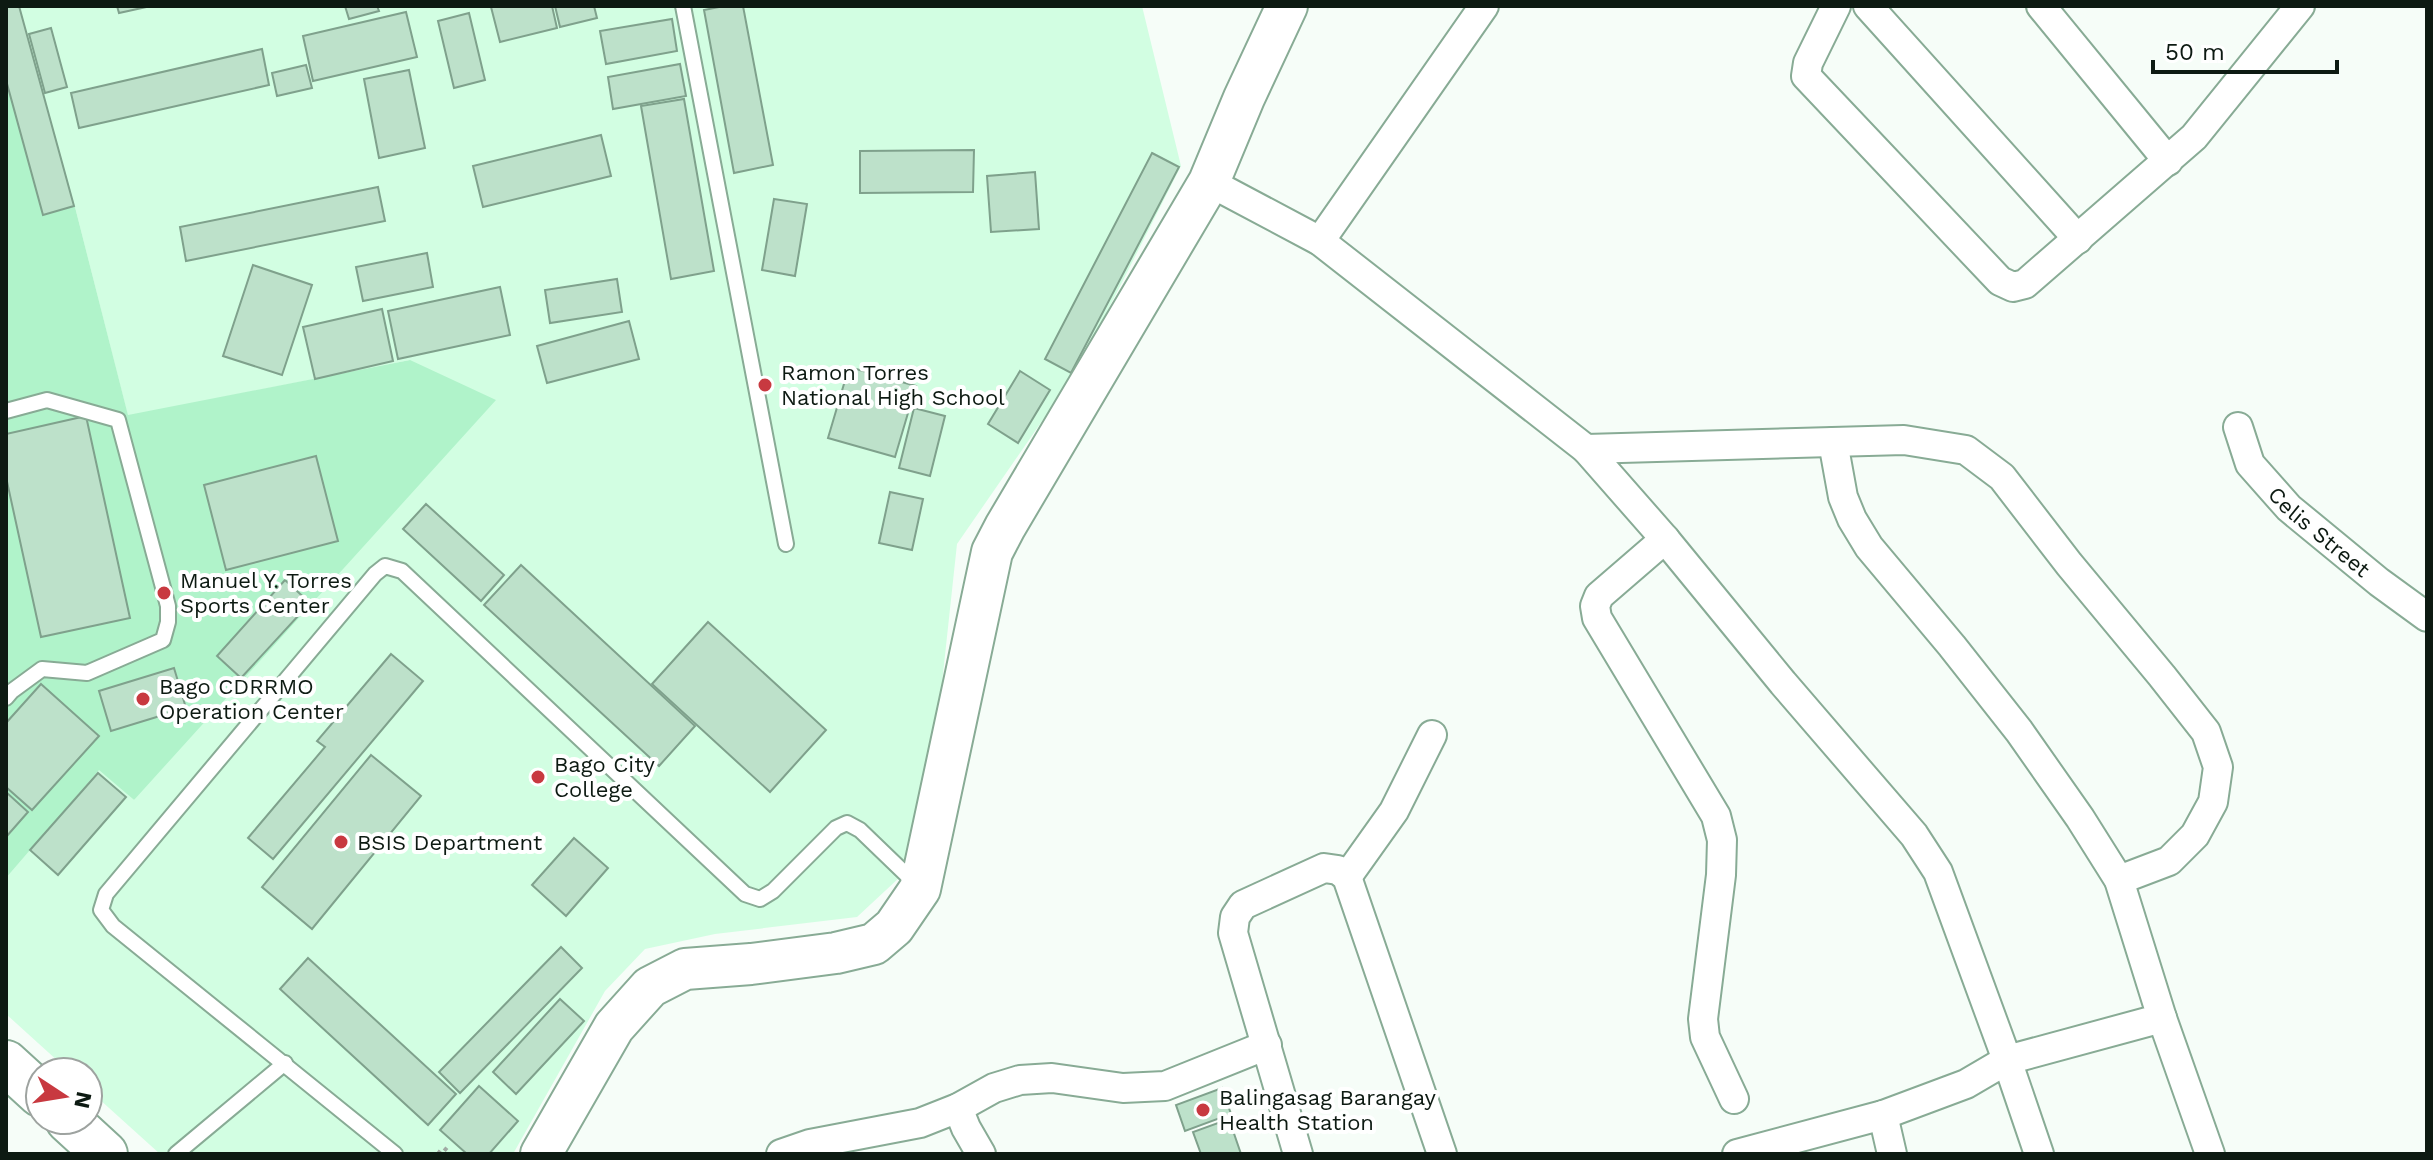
<svg xmlns="http://www.w3.org/2000/svg" width="2433" height="1160" viewBox="0 0 2433 1160" font-family="'Work Sans',sans-serif">
	<style>
		.built { fill: #d2fee2 }
		.green { fill: #b0f3ca }
		.building { fill: #bde1ca; stroke: #7fa18c; stroke-width: 2 }
		.lines { fill: none; stroke-linecap: round; stroke-linejoin: round }
		.lane-casing { stroke: #88ab95; stroke-width: 18 }
		.street-casing { stroke: #88ab95; stroke-width: 32 }
		.secondary-casing { stroke: #88ab95; stroke-width: 44 }
		.highway-casing { stroke: #88ab95; stroke-width: 48 }
		.path { stroke: #a0a9a3; stroke-width: 4; stroke-dasharray: 4 6; stroke-linecap: butt }
		.lane { stroke: #fff; stroke-width: 14 }
		.street { stroke: #fff; stroke-width: 28 }
		.secondary { stroke: #fff; stroke-width: 40 }
		.highway { stroke: #fff; stroke-width: 44 }
		.poi-dot { fill: #c83940; stroke: #fff; stroke-width: 3 }
		.labels { text-anchor: middle; dominant-baseline: central; stroke-width: 8; stroke-linejoin: round; paint-order: stroke }
		.poi-label { font-size: 22px; fill: #0d1a12; stroke: #fff; text-anchor: start }
		.street-label { font-size: 22px; fill: #0d1a12; stroke: #fff }
	</style>
	<rect width="100%" height="100%" fill="#f6fdf8"/>
	<!-- built -->
	<path class="built" d="M19,6H1142L1181,166L1078,369L957,544L931,785L914,864L857,917L715,934L645,949L605,991L513,1154H160L88,1089V1072H70L6,1014V878L99,769L134,800L410,360L128,416L75,207Z"/>
	<!-- green -->
	<path class="green" d="M6,6H19L75,207L128,415L410,360L496,400L134,800L99,770L6,878Z"/>
	<!-- building -->
	<g class="building">
		<path d="M6,6H19L74,206L43,215L6,80Z"/>
		<path d="M117,6H151L119,13Z"/>
		<path d="M345,6H377L379,11L349,19Z"/>
		<path d="M552,6L557,28L500,42L491,7Z"/>
		<path d="M555,6H594L597,18L560,27Z"/>
		<path d="M724,6H743L773,165L734,173L704,10Z"/>
		<path d="M406,12L417,57L313,81L303,36Z"/>
		<path d="M469,13L485,80L454,88L438,21Z"/>
		<path d="M672,19L677,51L606,64L600,31Z"/>
		<path d="M51,28L67,87L45,93L29,34Z"/>
		<path d="M262,49L269,85L79,128L71,93Z"/>
		<path d="M680,64L686,96L613,109L608,77Z"/>
		<path d="M306,65L312,88L277,96L272,73Z"/>
		<path d="M409,70L425,148L379,158L364,79Z"/>
		<path d="M684,99L714,271L671,279L641,106Z"/>
		<path d="M601,135L611,176L483,207L473,166Z"/>
		<path d="M974,150L973,192L860,193V151Z"/>
		<path d="M1152,153L1179,167L1071,373L1045,359Z"/>
		<path d="M1035,172L1039,229L991,232L987,176Z"/>
		<path d="M378,187L385,221L186,261L180,227Z"/>
		<path d="M774,199L807,204L795,276L762,270Z"/>
		<path d="M427,253L433,287L363,301L356,267Z"/>
		<path d="M253,265L312,285L282,375L223,356Z"/>
		<path d="M617,279L622,312L550,323L545,290Z"/>
		<path d="M500,287L510,335L398,359L388,311Z"/>
		<path d="M382,309L393,361L315,379L303,327Z"/>
		<path d="M629,321L639,359L547,383L537,346Z"/>
		<path d="M849,367L916,386L895,457L828,438Z"/>
		<path d="M1020,371L1050,390L1018,443L988,424Z"/>
		<path d="M914,408L945,416L930,476L899,468Z"/>
		<path d="M86,416L130,618L41,637L6,477V434Z"/>
		<path d="M316,456L338,541L226,570L204,485Z"/>
		<path d="M890,492L923,499L912,550L879,543Z"/>
		<path d="M426,504L504,575L481,601L403,529Z"/>
		<path d="M521,565L695,726L659,766L484,605Z"/>
		<path d="M285,580L310,603L241,678L217,656Z"/>
		<path d="M708,622L826,730L770,792L652,684Z"/>
		<path d="M391,654L423,681L273,859L248,838L325,747L317,741Z"/>
		<path d="M174,668L186,708L111,731L99,691Z"/>
		<path d="M41,684L99,736L32,810L6,787V723Z"/>
		<path d="M371,755L421,796L312,929L262,887Z"/>
		<path d="M98,773L126,797L58,875L30,850Z"/>
		<path d="M6,792L28,812L6,837Z"/>
		<path d="M574,838L608,868L566,916L532,885Z"/>
		<path d="M561,947L582,968L460,1093L439,1072Z"/>
		<path d="M308,958L456,1094L428,1125L280,989Z"/>
		<path d="M560,999L584,1021L516,1094L493,1072Z"/>
		<path d="M479,1086L518,1121L489,1154H467L440,1130Z"/>
		<path d="M1222,1088L1231,1114L1185,1131L1176,1105Z"/>
		<path d="M1229,1119L1241,1154H1201L1193,1132Z"/>
	</g>
	<g class="lines">
		<defs>
			<g id="lane">
				<path d="M683,6L786,544"/>
				<path d="M6,411L47,400L118,420L168,606V622L163,640L87,673L42,669L12,691L6,698"/>
				<path d="M176,1154L285,1063"/>
				<path d="M395,1154L113,926L101,910L106,894L375,574L385,566L402,571L745,894L760,899L773,891L836,828L847,823L860,830L915,883"/>
			</g>
			<g id="street">
				<path d="M1836,6L1808,63L1806,76L2000,281L2013,287L2025,284L2194,137L2300,6"/>
				<path d="M1868,6L2078,239"/>
				<path d="M2041,6L2168,161"/>
				<path d="M1209,182L1320,241L1586,449L1665,539L1783,683L1914,835L1938,872L2007,1060L2039,1154"/>
				<path d="M1320,241L1484,6"/>
				<path id="s1" d="M2238,427L2250,464L2289,508L2379,582L2427,617"/>
				<path d="M1586,449L1904,440L1966,450L2002,477L2069,564L2162,676L2206,732L2218,767L2213,802L2195,835L2169,861L2119,880"/>
				<path d="M1665,539L1599,596L1595,606L1597,618L1716,816L1722,840L1721,875L1703,1019L1705,1037L1734,1099"/>
				<path d="M1347,877L1394,811L1432,735"/>
				<path d="M2162,1018L2210,1154"/>
				<path d="M958,1108L966,1128L981,1154"/>
				<path d="M1883,1115L1892,1154"/>
				<path d="M781,1154L810,1144L920,1123L958,1108L994,1088L1020,1080L1052,1078L1123,1088L1165,1086L1267,1045"/>
				<path d="M1298,1154L1233,933L1235,917L1243,905L1324,868L1338,870L1347,877L1442,1154"/>
				<path d="M1737,1154L1883,1115L1966,1084L2007,1060L2162,1018L2119,880L2080,818L2019,731L1952,646L1869,547L1852,519L1843,497L1833,442"/>
			</g>
			<path id="secondary" d="M541,1154L614,1027L650,987L685,969L751,964L836,953L874,944L894,927L920,889L992,552L1005,527L1209,182L1244,98L1287,6"/>
			<g id="highway">
				<path d="M6,1063L40,1094"/>
				<path d="M68,1120L105,1154"/>
			</g>
		</defs>
		<!-- lane casing -->
		<use href="#lane" class="lane-casing"/>
		<!-- street casing -->
		<use href="#street" class="street-casing"/>
		<!-- secondary casing -->
		<use href="#secondary" class="secondary-casing"/>
		<!-- highway casing -->
		<use href="#highway" class="highway-casing"/>
		<!-- path -->
		<path class="path" d="M438,1154L443,1147L451,1154"/>
		<!-- lane -->
		<use href="#lane" class="lane"/>
		<!-- street -->
		<use href="#street" class="street"/>
		<!-- secondary -->
		<use href="#secondary" class="secondary"/>
		<!-- highway -->
		<use href="#highway" class="highway"/>
	</g>
	<!-- markers -->
	<g class="poi-dot">
		<circle cx="765" cy="385" r="8"/>
		<circle cx="164" cy="593" r="8"/>
		<circle cx="143" cy="699" r="8"/>
		<circle cx="538" cy="777" r="8"/>
		<circle cx="341" cy="842" r="8"/>
		<circle cx="1203" cy="1110" r="8"/>
	</g>
	<g class="labels">
		<!-- poi labels -->
		<g class="poi-label">
			<text x="781" y="372">Ramon Torres<tspan x="781" dy="25">National High School</tspan></text>
			<text x="180" y="580">Manuel Y. Torres<tspan x="180" dy="25">Sports Center</tspan></text>
			<text x="159" y="686">Bago CDRRMO<tspan x="159" dy="25">Operation Center</tspan></text>
			<text x="554" y="764">Bago City<tspan x="554" dy="25">College</tspan></text>
			<text x="357" y="842">BSIS Department</text>
			<text x="1219" y="1097">Balingasag Barangay<tspan x="1219" dy="25">Health Station</tspan></text>
		</g>
		<!-- street labels -->
		<g class="street-label">
			<text stroke="none"><textPath href="#s1" startOffset="136">Celis Street</textPath></text>
		</g>
	</g>
	<!-- border -->
	<rect width="2433" height="1160" fill="none" stroke="#0d1a12" stroke-width="16"/>
	<!-- north arrow -->
	<g transform="translate(64 1096) rotate(102)"><circle r="38" fill="#ffffff" stroke="#9ea3a0" stroke-width="2"/>
	<path d="M0-6L14 30L0 20L-14 30Z" fill="#c83940"/>
	<text y="-12" font-size="22" font-weight="bold" text-anchor="middle" fill="#0d1a12">N</text>
	</g>
	<!-- scale -->
	<path d="M2153 60v12h184v-12" fill="none" stroke="#0d1a12" stroke-width="4"/>
	<text x="2165" y="60" font-size="24" fill="#0d1a12" stroke="#ffffff" stroke-width="6" paint-order="stroke">50 m</text>
</svg>
